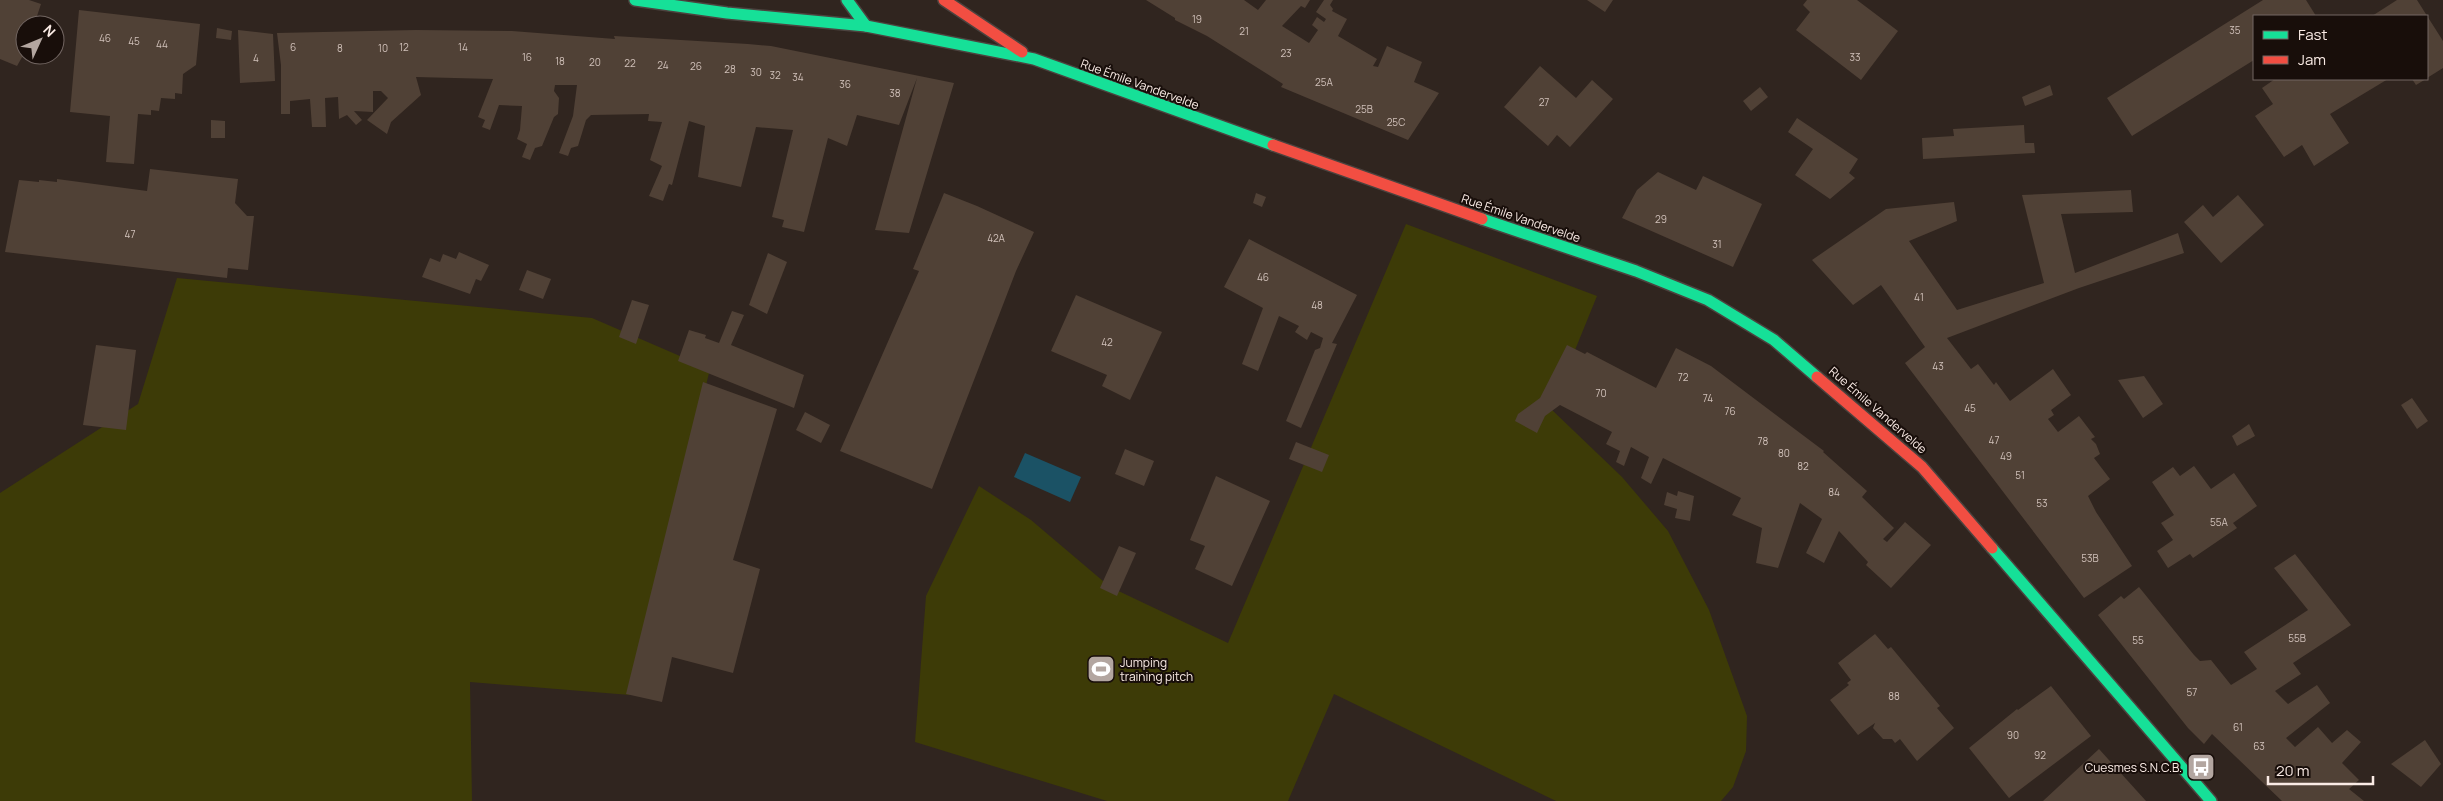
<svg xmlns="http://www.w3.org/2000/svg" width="2443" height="801" viewBox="0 0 2443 801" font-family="Manrope,sans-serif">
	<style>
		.green { fill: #3d3b07 }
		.water { fill: #1b5265 }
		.building { fill: #504136 }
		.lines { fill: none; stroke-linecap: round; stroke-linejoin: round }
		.fast-casing { stroke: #4c433f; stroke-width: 14 }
		.jam-casing { stroke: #4c433f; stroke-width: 14 }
		.fast { stroke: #16e098; stroke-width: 11 }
		.jam { stroke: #f24e42; stroke-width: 11 }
		.labels { text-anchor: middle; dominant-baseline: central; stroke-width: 4; stroke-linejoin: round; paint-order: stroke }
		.number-label { font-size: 10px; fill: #d0c0b9 }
		.street-label { font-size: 12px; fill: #faebe5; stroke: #180e0a }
		.poi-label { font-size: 12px; fill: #faebe5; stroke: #180e0a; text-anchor: start }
	</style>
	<rect width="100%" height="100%" fill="#30251f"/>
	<!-- green -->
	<g class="green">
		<path d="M1406,224L1597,296L1551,409L1622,477L1668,531L1709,610L1747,716L1746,751L1733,787L1721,801H1556L1334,694L1288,801H1107L915,742L926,596L979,486L1031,520L1110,587L1228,643Z"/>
		<path d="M177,278L592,318L710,369L630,695L470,682L472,801H0V493L138,404Z"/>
	</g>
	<!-- water -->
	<path class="water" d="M1025,453L1081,477L1070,502L1014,477Z"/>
	<!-- building -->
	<g class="building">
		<path d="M0,0H29L41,4L34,25H25V52L17,66L0,59Z"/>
		<path d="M1146,0H1244L1258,10L1266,0H1310L1305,8L1301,6L1282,26L1309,43L1318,30L1312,25L1317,17L1324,22L1326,19L1316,12L1324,0H1333L1330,5L1333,9L1332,11L1347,19L1338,36L1377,59L1373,66L1378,67L1387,46L1422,62L1414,82L1439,93L1408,140L1281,87L1283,84L1207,36L1175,20V18Z"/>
		<path d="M1587,0H1613L1605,12Z"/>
		<path d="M1807,0H1857L1898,31L1861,80L1796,30L1810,12L1803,5Z"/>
		<path d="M2263,0H2306L2316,16H2254V60L2132,136L2107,98Z"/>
		<path d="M2397,0H2417L2443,41V68L2427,78V16H2372Z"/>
		<path d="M79,10L200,24L196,65L183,74L182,94L175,93V99L161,98L159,111L151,110V115L138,114L134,164L106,162L110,116L70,112Z"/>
		<path d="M217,28L232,31L231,40L216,38Z"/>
		<path d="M238,30L273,34L275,81L240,83Z"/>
		<path d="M416,30L512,31L615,39L614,36L748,44L771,46L954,83L909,233L875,230L917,78L899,125L857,115L847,146L828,138L804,232L782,227L784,220L772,217L793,130L756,127L741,187L698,177L705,126L689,121L672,185L669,184L663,201L649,196L662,166L650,160L662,122L648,121L649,114L591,115L586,120L578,146L571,148L568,156L559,153L573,116L577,85H555L554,91L559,98L558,114L554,117L542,146L535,148L530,160L522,157L527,144L517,139L520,130L522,106L499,105L490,130L482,127L485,120L478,117L493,79L416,77L421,95L391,122L387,134L367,120L388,98L381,91H373V112L354,111L362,120L356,125L347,115L339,119L338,97L325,98L326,127H312L310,99L290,101V114H281V65L277,33Z"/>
		<path d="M1540,66L1576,98L1592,80L1613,99L1570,147L1557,135L1548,146L1504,107Z"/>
		<path d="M2275,79H2388L2330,114L2349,143L2314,166L2302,145L2284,157L2255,116L2273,104L2262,88Z"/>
		<path d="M2412,79H2426L2416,85Z"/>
		<path d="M2050,85L2053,95L2025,106L2022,97Z"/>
		<path d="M1760,87L1768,97L1751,111L1743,101Z"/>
		<path d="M1797,118L1858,159L1849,173L1855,178L1830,199L1795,175L1813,149L1788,132Z"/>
		<path d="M211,120L225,121V138H211Z"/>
		<path d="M2024,125L2025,143H2034L2035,153L1923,159L1922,138L1954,136L1953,129Z"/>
		<path d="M150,169L238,179L235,203L247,216H254L248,270L228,268L227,278L5,252L19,180L39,182V180L57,182V179L147,191Z"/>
		<path d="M1658,172L1696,190L1703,176L1762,204L1733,267L1622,218L1637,190Z"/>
		<path d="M2131,190L2133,212L2061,214L2075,273L2178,233L2184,253L2079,288L1947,338L1971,369L1978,364L1994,385L1996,382L2010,401L2053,369L2071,395L2051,410L2054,415L2048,419L2058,432L2079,416L2095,437L2091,439L2096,444L2100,454L2094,458L2110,479L2088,496L2096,512L2132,566L2084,598L1905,363L1925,347L1881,285L1853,305L1812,260L1886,209L1954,202L1957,221L1909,241L1957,310L2044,283L2022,195Z"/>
		<path d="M944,193L977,206L1034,232L1016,271L932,489L840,451L919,271L913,269Z"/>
		<path d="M1256,193L1266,197L1262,207L1253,203Z"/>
		<path d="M2238,195L2264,225L2221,263L2184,222L2203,205L2213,217Z"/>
		<path d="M1249,239L1357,295L1332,343L1337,344L1301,428L1286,421L1315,350L1320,348L1323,338L1311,332L1307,340L1295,332L1299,326L1279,316L1258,371L1242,364L1263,308L1224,287Z"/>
		<path d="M459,252L489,265L481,281L476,279L470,294L422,277L430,258L440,262L443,254L456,259Z"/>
		<path d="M768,253L787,262L767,314L749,305Z"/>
		<path d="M527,270L551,279L543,299L519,290Z"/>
		<path d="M1076,295L1162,332L1130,400L1102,386L1107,375L1051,351Z"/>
		<path d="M632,300L649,305L636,344L619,337Z"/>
		<path d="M732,311L744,315L731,345L804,375L794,408L678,361L689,330L706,335L705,338L719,343Z"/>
		<path d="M96,345L136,350L126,430L83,425Z"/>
		<path d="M1567,345L1585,354L1587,352L1656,388L1676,348L1711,366L1824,451L1823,452L1867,491L1862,497L1894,528L1883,539L1887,542L1905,522L1931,545L1891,588L1866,565L1868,562L1839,531L1824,563L1806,553L1822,519L1800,503L1778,568L1756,563L1762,528L1732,515L1741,498L1663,458L1651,484L1641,478L1649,457L1631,447L1624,466L1616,462L1620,451L1606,444L1612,432L1560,405L1545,416L1537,433L1515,421L1518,414L1540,398Z"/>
		<path d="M2144,376L2163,404L2143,418L2118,380Z"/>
		<path d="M703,382L777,409L733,560L760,569L733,673L672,657L662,702L626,694Z"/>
		<path d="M2412,398L2428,421L2417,429L2401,405Z"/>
		<path d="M805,412L830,425L821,443L796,430Z"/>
		<path d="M2249,424L2255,436L2237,446L2232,436Z"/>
		<path d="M1296,442L1329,455L1322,472L1289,459Z"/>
		<path d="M1125,449L1154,461L1144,486L1115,474Z"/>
		<path d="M2194,466L2211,489L2234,473L2257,506L2233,523L2237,528L2193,558L2190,554L2168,568L2157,551L2173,540L2161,523L2174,515L2152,482L2173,467L2180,476Z"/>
		<path d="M1216,476L1270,501L1232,586L1195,569L1205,546L1190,540Z"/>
		<path d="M1678,491L1694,496L1690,521L1675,518L1677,509L1664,505L1667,492L1677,496Z"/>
		<path d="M1119,546L1136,553L1117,596L1100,588Z"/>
		<path d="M2295,554L2351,625L2293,663L2301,674L2275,691L2288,704L2317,685L2330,703L2286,738L2295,747L2318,727L2332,743L2347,730L2361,742L2342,763L2359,780L2349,789L2364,801H2282L2212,734L2204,744L2188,728L2098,615L2121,596L2124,599L2139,587L2194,655L2200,661L2211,660L2231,685L2257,669L2244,652L2308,610L2274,568Z"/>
		<path d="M1875,634L1888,649L1891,647L1940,706L1937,708L1954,728L1917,761L1900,739L1895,743L1892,739H1883L1873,728L1875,723L1858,735L1830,700L1849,685L1847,683L1851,680L1838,663Z"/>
		<path d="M2051,686L2091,736L2009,798L1969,748L2017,709L2018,710Z"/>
		<path d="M2425,740L2441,764L2421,787L2391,764Z"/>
		<path d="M2099,749L2146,801H2043Z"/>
	</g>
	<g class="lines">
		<defs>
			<g id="fast">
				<path d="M635,0L727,13L866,26L1034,59L1273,145"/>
				<path d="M847,0L866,26"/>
				<path d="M1482,219L1636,271L1708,300L1774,340L1817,377"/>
				<path d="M1992,548L2211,801"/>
			</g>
			<g id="jam">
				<path d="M944,0L1022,52"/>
				<path d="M1273,145L1482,219"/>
				<path d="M1817,377L1922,467L1992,548"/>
			</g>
		</defs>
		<!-- fast casing -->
		<use href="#fast" class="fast-casing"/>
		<!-- jam casing -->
		<use href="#jam" class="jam-casing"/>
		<!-- fast -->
		<use href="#fast" class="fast"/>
		<!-- jam -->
		<use href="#jam" class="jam"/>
	</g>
	<!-- icons -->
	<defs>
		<symbol id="stadium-square" viewBox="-11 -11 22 22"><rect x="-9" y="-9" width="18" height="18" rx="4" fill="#b3a6a0" stroke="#180e0a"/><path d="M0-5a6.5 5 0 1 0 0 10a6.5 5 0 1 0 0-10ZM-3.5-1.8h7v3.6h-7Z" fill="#fff"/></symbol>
		<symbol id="bus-square" viewBox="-11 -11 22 22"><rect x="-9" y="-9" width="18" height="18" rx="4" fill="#b3a6a0" stroke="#180e0a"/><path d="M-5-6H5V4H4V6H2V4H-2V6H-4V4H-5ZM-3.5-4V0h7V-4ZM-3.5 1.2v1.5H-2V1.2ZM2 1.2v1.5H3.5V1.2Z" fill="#fff"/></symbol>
	</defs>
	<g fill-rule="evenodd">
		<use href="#stadium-square" x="1085" y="653" width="32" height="32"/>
		<use href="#bus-square" x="2185" y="751" width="32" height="32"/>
	</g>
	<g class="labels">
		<!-- number labels -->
		<g class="number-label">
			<text x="1197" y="19">19</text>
			<text x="2235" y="30">35</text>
			<text x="1244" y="31">21</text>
			<text x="105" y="38">46</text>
			<text x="134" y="41">45</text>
			<text x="162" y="44">44</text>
			<text x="293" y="47">6</text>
			<text x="404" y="47">12</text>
			<text x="463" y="47">14</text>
			<text x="340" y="48">8</text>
			<text x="383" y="48">10</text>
			<text x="1286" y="53">23</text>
			<text x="527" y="57">16</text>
			<text x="1855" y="57">33</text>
			<text x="256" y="58">4</text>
			<text x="560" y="61">18</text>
			<text x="595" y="62">20</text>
			<text x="630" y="63">22</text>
			<text x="663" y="65">24</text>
			<text x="696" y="66">26</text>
			<text x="730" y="69">28</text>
			<text x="756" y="72">30</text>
			<text x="775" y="75">32</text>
			<text x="798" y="77">34</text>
			<text x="1324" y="82">25A</text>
			<text x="845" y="84">36</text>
			<text x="895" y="93">38</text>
			<text x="1544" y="102">27</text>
			<text x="1364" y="109">25B</text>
			<text x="1396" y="122">25C</text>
			<text x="1661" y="219">29</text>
			<text x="130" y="234">47</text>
			<text x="996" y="238">42A</text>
			<text x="1717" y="244">31</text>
			<text x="1263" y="277">46</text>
			<text x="1919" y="297">41</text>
			<text x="1317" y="305">48</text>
			<text x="1107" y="342">42</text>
			<text x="1938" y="366">43</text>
			<text x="1683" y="377">72</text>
			<text x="1601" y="393">70</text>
			<text x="1708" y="398">74</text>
			<text x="1970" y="408">45</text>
			<text x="1730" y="411">76</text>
			<text x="1994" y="440">47</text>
			<text x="1763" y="441">78</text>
			<text x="1784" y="453">80</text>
			<text x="2006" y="456">49</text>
			<text x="1803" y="466">82</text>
			<text x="2020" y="475">51</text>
			<text x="1834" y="492">84</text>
			<text x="2042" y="503">53</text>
			<text x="2219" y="522">55A</text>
			<text x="2090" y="558">53B</text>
			<text x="2297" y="638">55B</text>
			<text x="2138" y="640">55</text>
			<text x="2192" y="692">57</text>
			<text x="1894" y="696">88</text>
			<text x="2238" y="727">61</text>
			<text x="2013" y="735">90</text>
			<text x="2259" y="746">63</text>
			<text x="2040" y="755">92</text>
		</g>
		<!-- street labels -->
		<g class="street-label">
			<text transform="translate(1140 84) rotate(20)">Rue Émile Vandervelde</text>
			<text transform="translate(1521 218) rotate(19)">Rue Émile Vandervelde</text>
			<text transform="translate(1878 410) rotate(41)">Rue Émile Vandervelde</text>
		</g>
		<!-- poi labels -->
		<g class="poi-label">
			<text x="1120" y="662">Jumping<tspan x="1120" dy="14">training pitch</tspan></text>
			<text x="2182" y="767" text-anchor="end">Cuesmes S.N.C.B.</text>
		</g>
	</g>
	<!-- legend -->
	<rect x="2253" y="15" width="175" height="65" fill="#180e0a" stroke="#726662"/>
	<rect x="2263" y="31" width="25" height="8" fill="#16e098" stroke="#726662"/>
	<text x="2298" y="40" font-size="15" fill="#faebe5">Fast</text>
	<rect x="2263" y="56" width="25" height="8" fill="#f24e42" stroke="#726662"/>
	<text x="2298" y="65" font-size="15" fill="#faebe5">Jam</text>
	<!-- north arrow -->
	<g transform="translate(40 40) rotate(46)"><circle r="24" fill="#180e0a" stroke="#726662"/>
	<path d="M0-4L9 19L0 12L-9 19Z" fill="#b3a6a0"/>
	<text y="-8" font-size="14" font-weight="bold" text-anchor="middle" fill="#faebe5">N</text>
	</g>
	<!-- scale -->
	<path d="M2268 776v8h105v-8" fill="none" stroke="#faebe5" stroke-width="2.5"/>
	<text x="2276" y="776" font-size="15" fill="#faebe5" stroke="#180e0a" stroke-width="4" paint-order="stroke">20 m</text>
</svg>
